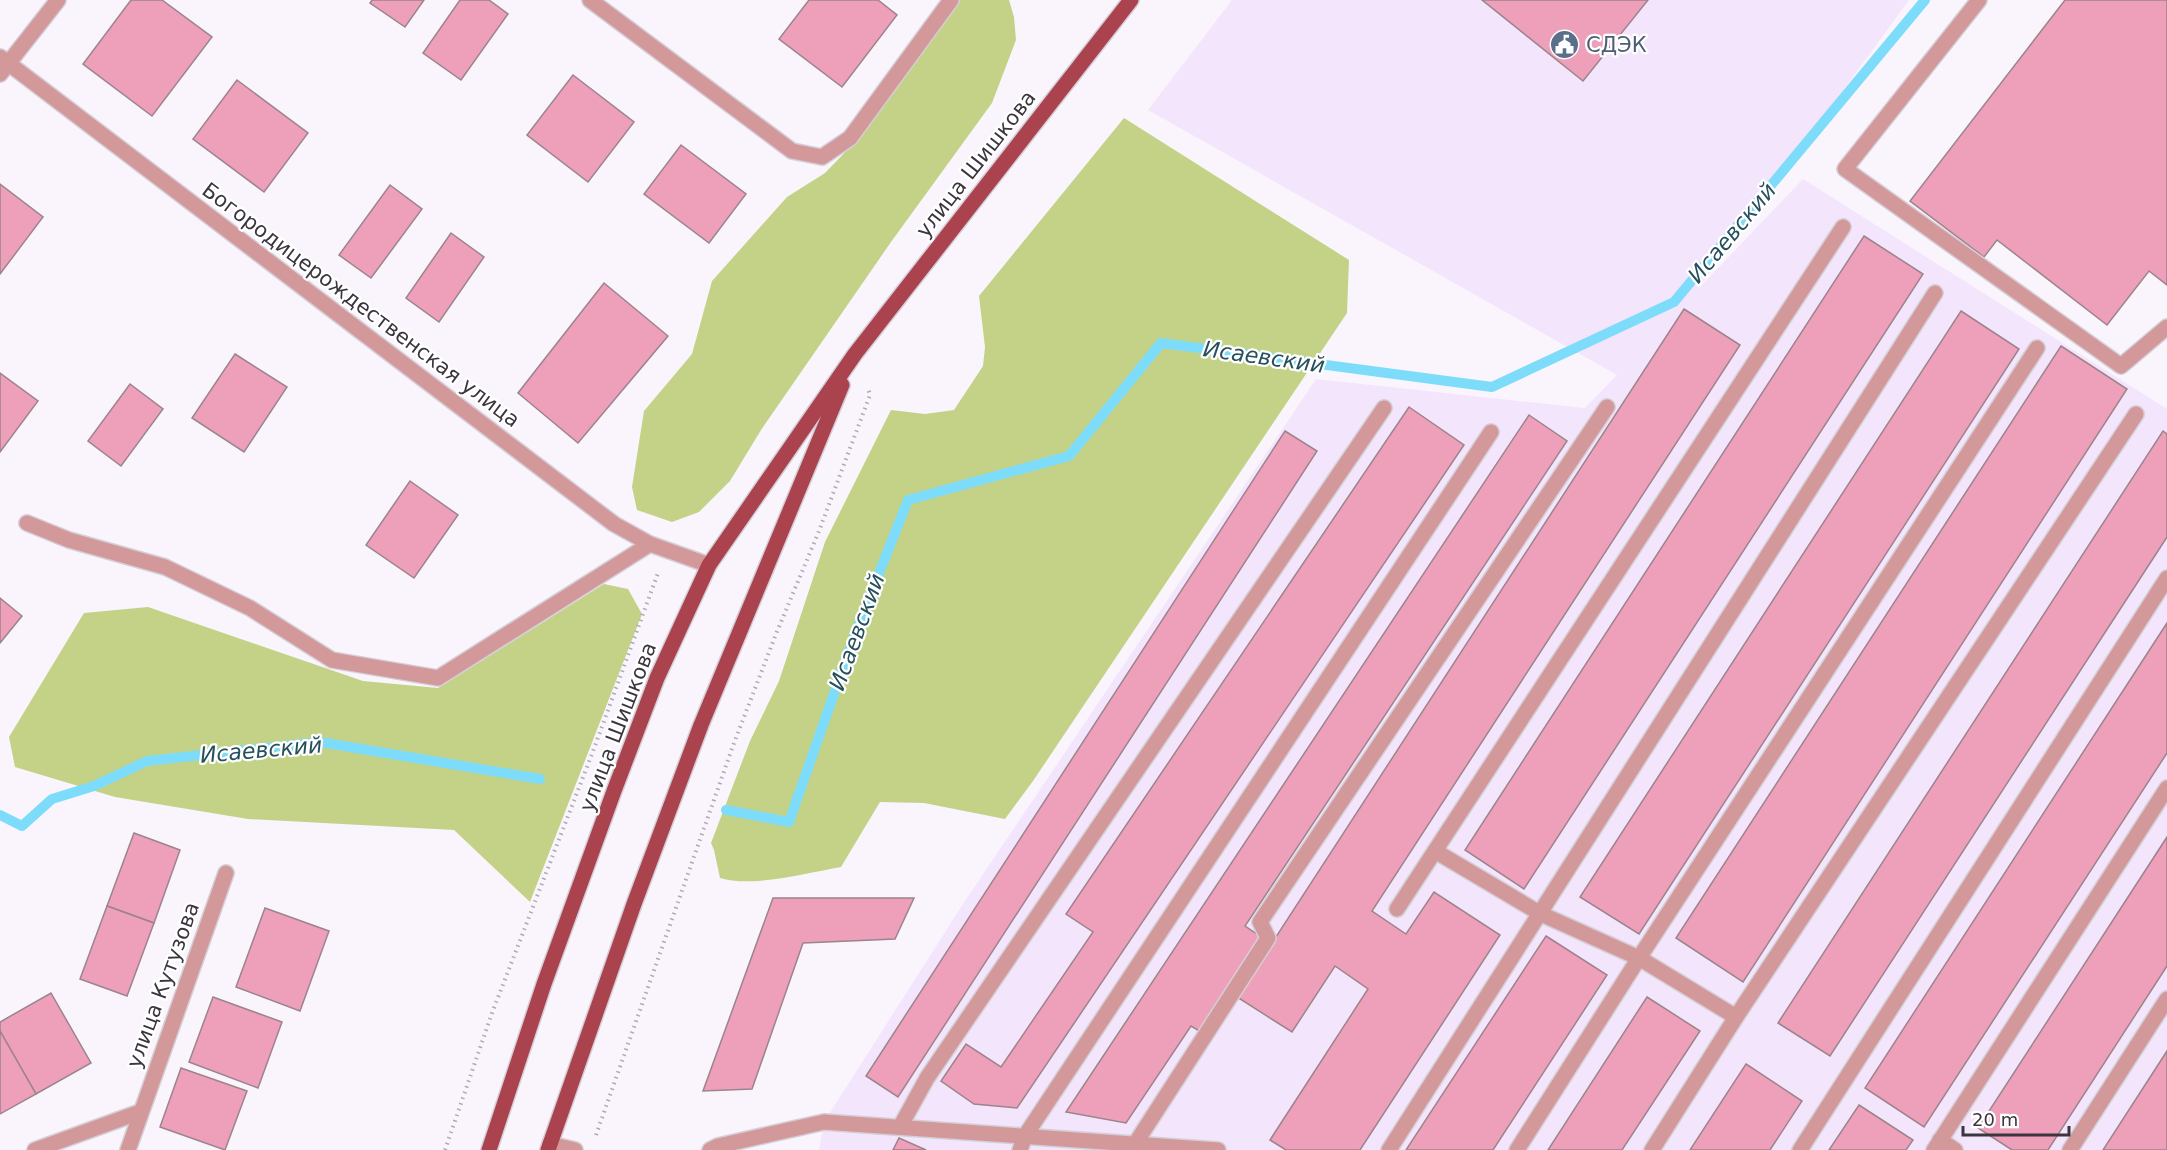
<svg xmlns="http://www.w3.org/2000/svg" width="2167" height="1150" viewBox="0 0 2167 1150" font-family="'DejaVu Sans',sans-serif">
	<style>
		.built { fill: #f3e6fc }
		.forest { fill: #c3d287 }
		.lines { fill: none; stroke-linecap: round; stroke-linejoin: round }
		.stream { stroke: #7edcfb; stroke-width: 10 }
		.building { fill: #ee9fba; stroke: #9c848b; stroke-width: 1.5 }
		.lane-casing { stroke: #d4cfd7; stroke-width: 18 }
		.street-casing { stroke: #d4cfd7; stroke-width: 18 }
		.primary-casing { stroke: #d4cfd7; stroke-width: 18 }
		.path { stroke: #afaab2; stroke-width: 4; stroke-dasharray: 1.5 4.5; stroke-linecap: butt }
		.lane { stroke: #d3989a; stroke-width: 15 }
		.street { stroke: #d3989a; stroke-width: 15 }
		.primary { stroke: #aa434e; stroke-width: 15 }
		.labels { text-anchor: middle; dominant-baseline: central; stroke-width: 4.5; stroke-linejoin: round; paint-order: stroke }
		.service-label { font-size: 21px; fill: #4e5e75; stroke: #fff; text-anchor: start }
		.street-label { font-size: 21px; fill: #3b363e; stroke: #fff }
		.water-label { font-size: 22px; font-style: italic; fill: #27505e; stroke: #fff }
	</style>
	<rect width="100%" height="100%" fill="#faf5fd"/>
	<!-- built -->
	<path class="built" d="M1232,0H1909L1699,288L1803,179L2167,409V1150H819L824,1122L963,904L1316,379L1585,408L1617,375L1148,110Z"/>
	<!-- forest -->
	<g class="forest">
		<path d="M960,0H1009L1014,17L1016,40L992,103L891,242L761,430L730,481L699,512L672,522L637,510L632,487L644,411L692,354L712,281L787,197L825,173L855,142Z"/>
		<path d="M1124,118L1349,260L1347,313L1033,781L1005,819L924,803L880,802L841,867C807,873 752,888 720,878L714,850L711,843L750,741L779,681L825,542L891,410L925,414L954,410L983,366L985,347L979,296Z"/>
		<path d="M604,584L628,589L642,614L530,902L454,830L248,819L115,797L15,767L9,737L84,613L148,607L363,681L438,688Z"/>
	</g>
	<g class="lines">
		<!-- stream -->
		<g class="stream">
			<path d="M726,810L789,822L856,631L908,500L1069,456L1161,343L1492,387L1674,302L1925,0"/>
			<path d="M0,815L22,826L52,799L94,786L147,761L320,742L540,779"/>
		</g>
	</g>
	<!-- building -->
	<g class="building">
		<path d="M131,0H162L212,37L152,116L83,64Z"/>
		<path d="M372,0H424L405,27L370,3Z"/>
		<path d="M460,0H489L508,14L461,80L423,53Z"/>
		<path d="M809,0H878L897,15L842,87L779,39Z"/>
		<path d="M1482,0H1648L1583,81Z"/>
		<path d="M2065,0H2167V285L2149,271L2107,325L1997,240L1984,257L1910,201Z"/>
		<path d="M573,75L634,122L588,182L527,135Z"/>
		<path d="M237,80L308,133L264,192L193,139Z"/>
		<path d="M681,145L746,194L709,243L644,194Z"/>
		<path d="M0,184L43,217L0,274Z"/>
		<path d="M390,185L422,209L371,278L339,255Z"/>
		<path d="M451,233L484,257L439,322L406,298Z"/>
		<path d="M1864,236L1923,274L1524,889L1465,850Z"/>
		<path d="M604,283L668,336L578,443L518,393Z"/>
		<path d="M1684,309L1740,345L1372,911L1406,934L1434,892L1500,935L1360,1150H1286L1270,1140L1368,989L1335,966L1292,1032L1237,997Z"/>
		<path d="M1961,311L2019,349L1639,934L1580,897Z"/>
		<path d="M2061,346L2127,389L1743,982L1676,938Z"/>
		<path d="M235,354L287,387L244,452L192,418Z"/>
		<path d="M0,373L38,401L0,452Z"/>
		<path d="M130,384L163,409L121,466L88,441Z"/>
		<path d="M1409,407L1464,445L1017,1108L974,1104L941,1081L966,1044L1001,1067L1093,932L1066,914Z"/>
		<path d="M1529,415L1567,441L1245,926L1263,938L1201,1032L1191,1026L1126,1123L1066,1112Z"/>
		<path d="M1285,431L1317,451L898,1097L866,1076Z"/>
		<path d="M2163,431L2167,434V537L1830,1056L1778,1023Z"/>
		<path d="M410,481L458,515L414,578L366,545Z"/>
		<path d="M0,598L22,616L0,643Z"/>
		<path d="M2167,623V753L1924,1127L1865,1088Z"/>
		<path d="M134,833L180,850L154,923L107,906Z"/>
		<path d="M2167,837V966L2048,1150H2012L1978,1128Z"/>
		<path d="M773,898H914L895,939L803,943L752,1089L703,1091Z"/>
		<path d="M107,906L154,923L127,996L80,979Z"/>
		<path d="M265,908L329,931L300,1011L236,987Z"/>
		<path d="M1546,936L1607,975L1493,1150H1406Z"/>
		<path d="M51,993L91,1063L36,1094L0,1031V1022Z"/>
		<path d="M213,997L282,1022L258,1088L189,1062Z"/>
		<path d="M1647,997L1700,1031L1622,1150H1548Z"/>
		<path d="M0,1031L36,1094L0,1114Z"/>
		<path d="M2167,1051V1150H2103Z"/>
		<path d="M1746,1064L1802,1101L1770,1150H1690Z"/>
		<path d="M181,1068L247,1091L225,1150L160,1127Z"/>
		<path d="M1859,1105L1913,1140L1906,1150H1829Z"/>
		<path d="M899,1138L926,1150H893Z"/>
	</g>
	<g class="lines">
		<defs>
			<g id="lane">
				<path d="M1979,0L1845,169L2121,366L2167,327"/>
				<path d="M1435,851L1541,914L1639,958L1736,1017"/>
				<path d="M1397,909L1843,227"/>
				<path d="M900,1127L927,1078L1384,408"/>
				<path d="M1940,1140L1955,1150"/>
				<path d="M1135,1144L1268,938L1260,922L1607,407"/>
				<path d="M710,1150L718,1146L824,1122L1218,1150"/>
				<path d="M1020,1150L1025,1136L1491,432"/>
				<path d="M1389,1150L1935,293"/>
				<path d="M1517,1150L1639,958L2037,348"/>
				<path d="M1652,1150L1736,1017L2136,414"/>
				<path d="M1800,1150L2167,578"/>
				<path d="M1934,1150L2167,788"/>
				<path d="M2070,1150L2167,999"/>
			</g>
			<g id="street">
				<path d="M590,0L792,151L822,157L850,138L951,0"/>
				<path d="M0,57L614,524L650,544L709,565"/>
				<path d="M0,74L58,0"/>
				<path d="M27,523L69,540L165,567L250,608L332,660L438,678L650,544"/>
				<path d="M550,1144L575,1150"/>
				<path d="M35,1150L140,1112"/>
				<path d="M128,1150L226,873"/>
			</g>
			<g id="primary">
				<path d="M489,1150L544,984L614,791L657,678L709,565L855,354L1131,0"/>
				<path d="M548,1150L634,904L701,725L842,385"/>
			</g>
		</defs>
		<!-- lane casing -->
		<use href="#lane" class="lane-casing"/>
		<!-- street casing -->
		<use href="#street" class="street-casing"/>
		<!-- primary casing -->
		<use href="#primary" class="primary-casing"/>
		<!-- path -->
		<g class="path">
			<path d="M596,1135L734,743L776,634L819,531L870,395L868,388"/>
			<path d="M445,1150L492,1013L592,754L658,573"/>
		</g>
		<!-- lane -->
		<use href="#lane" class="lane"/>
		<!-- street -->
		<use href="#street" class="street"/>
		<!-- primary -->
		<use href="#primary" class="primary"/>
	</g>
	<!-- icons -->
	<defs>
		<symbol id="civic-disc" viewBox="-11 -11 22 22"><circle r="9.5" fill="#5c6f8a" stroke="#fff"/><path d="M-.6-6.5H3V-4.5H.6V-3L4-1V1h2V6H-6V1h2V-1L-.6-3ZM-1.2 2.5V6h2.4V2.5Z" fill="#fff"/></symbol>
	</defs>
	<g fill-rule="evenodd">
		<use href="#civic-disc" x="1548" y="28" width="33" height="33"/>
	</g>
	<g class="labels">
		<!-- service labels -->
		<g class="service-label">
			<text x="1586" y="45">СДЭК</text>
		</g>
		<!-- street labels -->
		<g class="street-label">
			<text transform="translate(976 164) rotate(-52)">улица Шишкова</text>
			<text transform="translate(361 305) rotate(37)">Богородицерождественская улица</text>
			<text transform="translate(618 727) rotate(-69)">улица Шишкова</text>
			<text transform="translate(163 985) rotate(-70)">улица Кутузова</text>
		</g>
		<!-- water labels -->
		<g class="water-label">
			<text transform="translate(1732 233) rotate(-50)">Исаевский</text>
			<text transform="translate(1264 357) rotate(8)">Исаевский</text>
			<text transform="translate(857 632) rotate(-70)">Исаевский</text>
			<text transform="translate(261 750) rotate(-5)">Исаевский</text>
		</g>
	</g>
	<!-- scale -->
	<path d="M1963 1126v9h106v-9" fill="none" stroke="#3b363e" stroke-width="3"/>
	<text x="1972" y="1126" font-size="18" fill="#3b363e" stroke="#ffffff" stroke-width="4.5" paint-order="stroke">20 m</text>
</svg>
